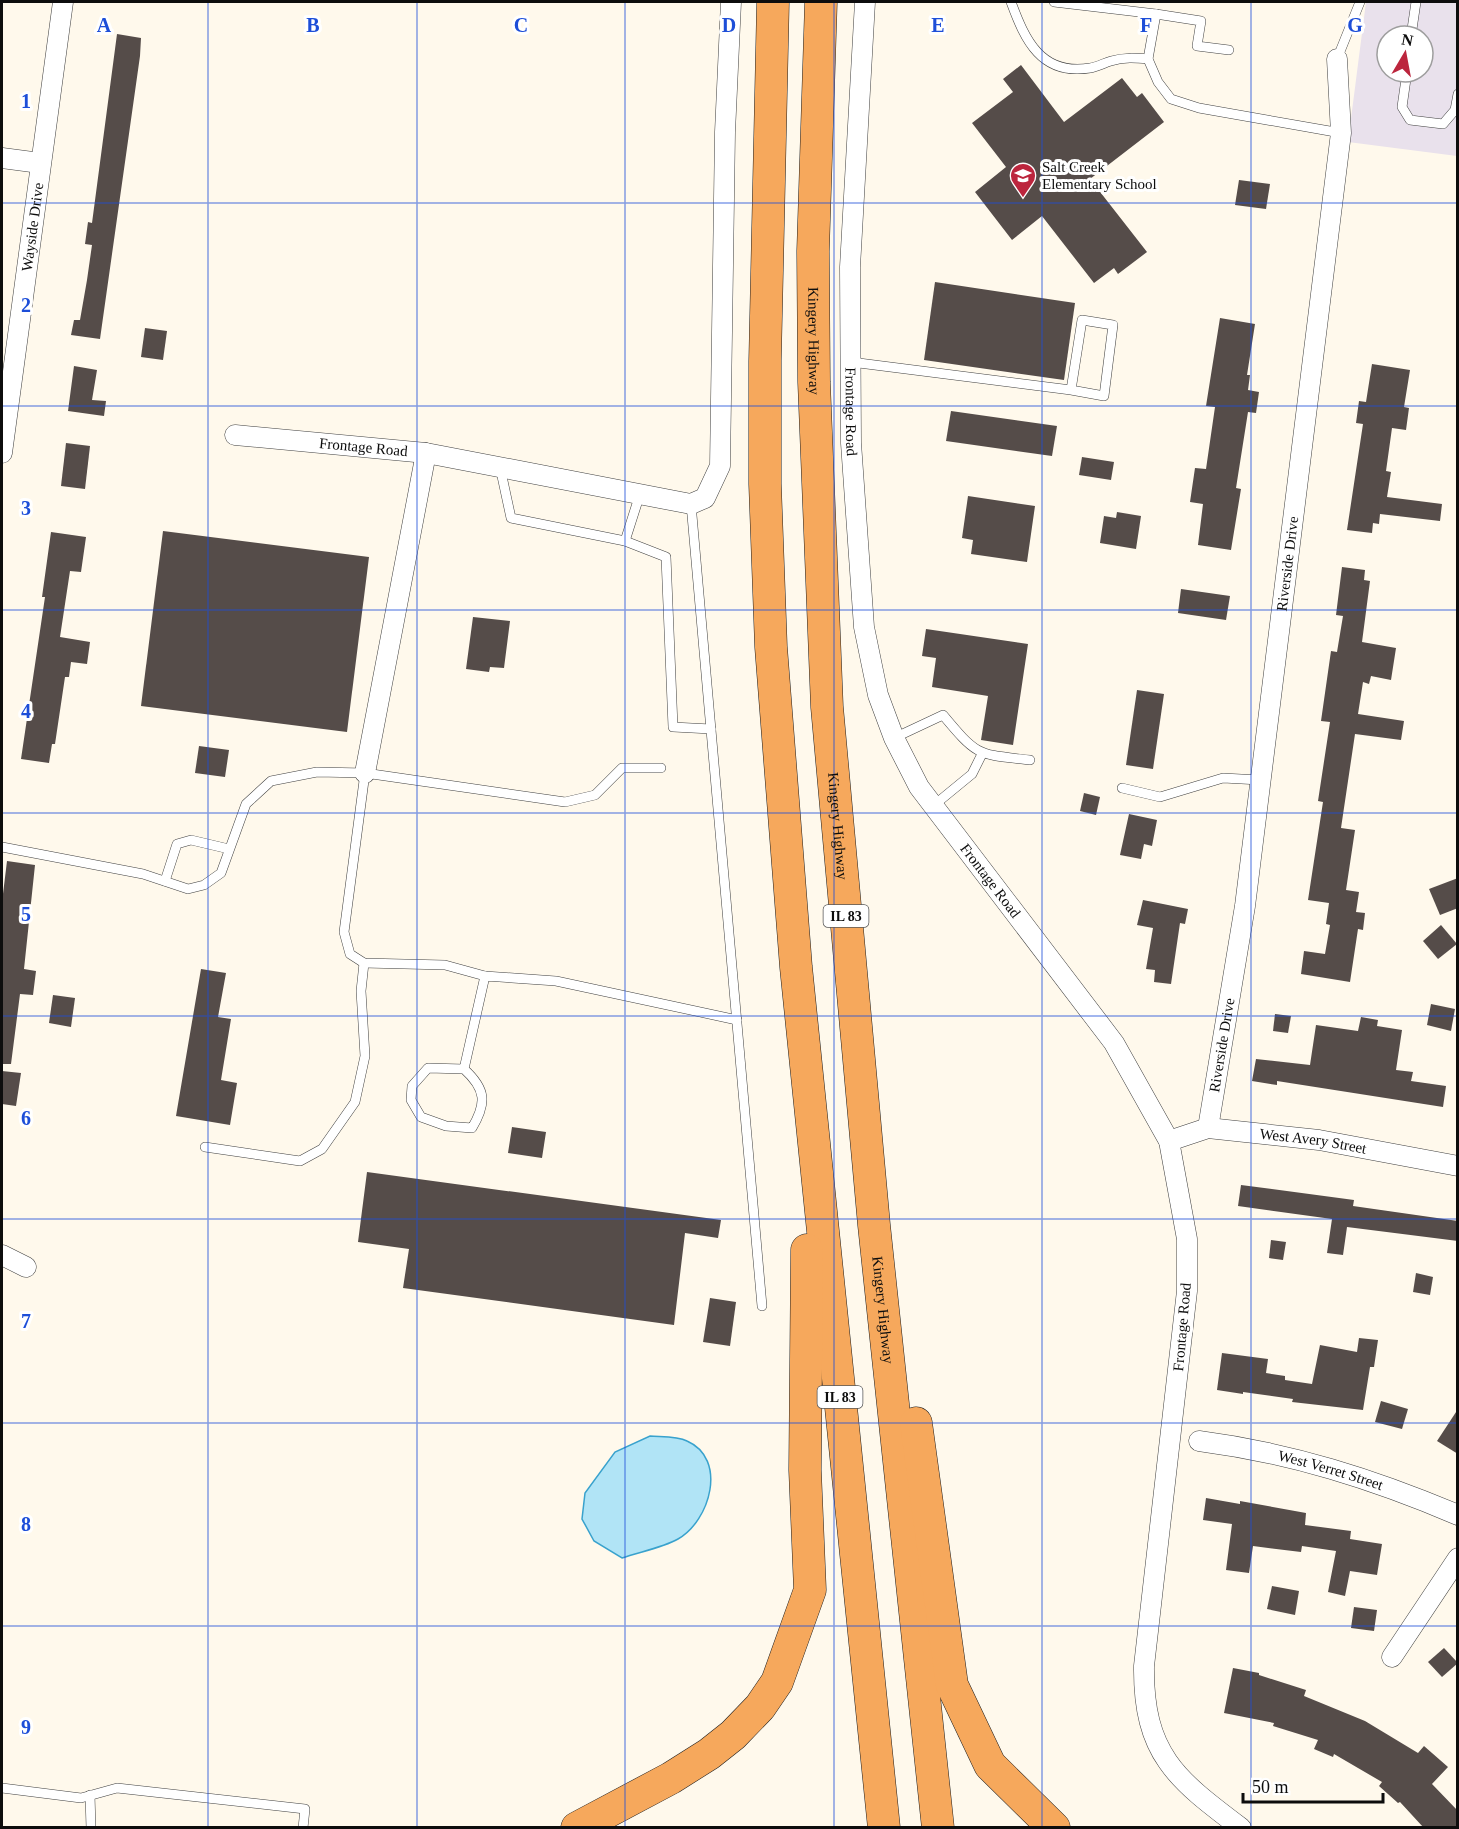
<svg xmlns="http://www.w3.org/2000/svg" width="1459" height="1829" viewBox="0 0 1459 1829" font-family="Georgia,serif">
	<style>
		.industrial { fill: #e9e1ec; fill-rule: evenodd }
		.water { fill: #b1e4f6; stroke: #39a2cd; stroke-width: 1.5 }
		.building { fill: #554c49 }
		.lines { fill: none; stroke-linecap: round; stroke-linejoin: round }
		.service-casing { stroke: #404040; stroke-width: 10 }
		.minor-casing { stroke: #404040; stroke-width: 21 }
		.trunk-casing { stroke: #1e1e1e; stroke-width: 33 }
		.service { stroke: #fff; stroke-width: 9 }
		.minor { stroke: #fff; stroke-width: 20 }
		.trunk { stroke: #f6a85c; stroke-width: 32 }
		.grid { fill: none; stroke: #1d4ed8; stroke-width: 1.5; stroke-opacity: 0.55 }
		.labels { text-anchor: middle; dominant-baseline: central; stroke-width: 6; stroke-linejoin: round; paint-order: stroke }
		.shield { fill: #fff; stroke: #565656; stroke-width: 1.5 }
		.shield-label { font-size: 14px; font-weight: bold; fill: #0d0d0d }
		.poi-label { font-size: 15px; fill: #0d0d0d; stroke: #fff; text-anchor: start }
		.street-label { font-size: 15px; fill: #0d0d0d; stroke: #fff }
		.grid-label { font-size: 20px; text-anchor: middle; font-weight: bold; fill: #1d4ed8; stroke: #fff; stroke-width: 6; stroke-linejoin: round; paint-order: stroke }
	</style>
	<rect width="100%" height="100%" fill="#fff9ec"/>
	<!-- industrial -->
	<path class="industrial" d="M1366,2H1457V156L1348,142ZM1387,36H1423V72H1387Z"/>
	<!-- water -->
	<path class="water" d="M650,1436C661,1437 677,1436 687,1441C728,1459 710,1521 678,1539C662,1548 639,1552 622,1558L594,1541L582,1519L585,1493L615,1452Z"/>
	<!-- building -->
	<g class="building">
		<path d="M117,34L141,38L140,56L100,339L71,335L74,320H80L87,280L92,245L85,244L88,222L92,223Z"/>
		<path d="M1021,65L1064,122L1122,78L1137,97L1142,93L1164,122L1090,179L1147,252L1118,274L1114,268L1094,283L1042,216L1012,240L975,192L1006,167L972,123L1013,92L1003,79Z"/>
		<path d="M1239,180L1270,184L1266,209L1235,205Z"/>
		<path d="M935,282L1075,303L1064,380L924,360Z"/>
		<path d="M1220,318L1255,324L1247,375H1250L1248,390L1259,392L1256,413L1248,412L1236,488L1241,489L1231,550L1198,545L1203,504L1190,502L1195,468L1206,469L1215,407L1206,406Z"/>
		<path d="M145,328L167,331L163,360L141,357Z"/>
		<path d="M1372,364L1410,370L1404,407L1409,408L1406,430L1392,428L1386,471L1391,472L1387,497L1442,504L1440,521L1380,514L1379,524L1373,523L1372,533L1347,530L1363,424L1356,423L1359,401L1366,402Z"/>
		<path d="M74,366L97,370L92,400L106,401L104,416L68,411Z"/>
		<path d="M951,411L1057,426L1052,456L946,441Z"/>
		<path d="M66,443L90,446L85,489L61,486Z"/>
		<path d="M1082,457L1114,462L1111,480L1079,475Z"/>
		<path d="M968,496L1035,506L1027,562L971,554L973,540L962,538Z"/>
		<path d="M1117,512L1141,516L1136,549L1100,543L1104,516L1116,518Z"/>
		<path d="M163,531L369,557L347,732L141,706Z"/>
		<path d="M51,532L86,537L81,572L70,571L60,637L90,642L87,664L71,662L69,677H65L55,744H52L49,763L21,759L45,597H42Z"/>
		<path d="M1342,567L1365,570L1364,580L1370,581L1362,642L1396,648L1391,680L1371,676L1369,684L1363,682L1358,714L1404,721L1401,740L1355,734L1341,828L1355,830L1346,890L1359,892L1356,912L1365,913L1363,930L1358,929L1350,982L1301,974L1304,951L1325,954L1330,925L1326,924L1329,903L1308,900L1323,802L1318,801L1330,722L1321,721L1331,651L1337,652L1343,616L1336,615Z"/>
		<path d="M1181,589L1230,596L1226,620L1178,613Z"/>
		<path d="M473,617L510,621L504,668L490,667L489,672L466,669Z"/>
		<path d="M926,629L1028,644L1013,745L981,740L988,696L932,687L936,658L922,656Z"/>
		<path d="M1137,690L1164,694L1153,769L1126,765Z"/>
		<path d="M199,746L229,750L225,777L195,773Z"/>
		<path d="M1084,793L1100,797L1096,815L1080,811Z"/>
		<path d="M1129,814L1157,820L1152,846L1144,844L1141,859L1120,855Z"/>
		<path d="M7,861L35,865L24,969L36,971L33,995L20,994L11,1064H2V902Z"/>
		<path d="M1458,878V908L1440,915L1429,889Z"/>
		<path d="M1143,900L1188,909L1185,924L1180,923L1171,984L1154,982L1155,970L1146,969L1153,928L1137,925Z"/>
		<path d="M1441,925L1457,944L1438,959L1423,941Z"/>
		<path d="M201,969L226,973L218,1017L231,1019L221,1080L237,1083L230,1125L176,1116Z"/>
		<path d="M53,995L75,998L71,1027L49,1023Z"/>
		<path d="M1431,1004L1455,1009L1451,1031L1427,1025Z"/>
		<path d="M1275,1014L1291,1016L1288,1033L1273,1031Z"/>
		<path d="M1361,1017L1378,1020L1377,1026L1402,1030L1396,1070L1413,1072L1411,1081L1446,1086L1443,1107L1277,1081V1085L1252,1081L1256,1059L1310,1065L1316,1025L1358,1031Z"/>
		<path d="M2,1071L21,1073L16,1106L2,1104Z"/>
		<path d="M512,1127L546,1132L542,1158L508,1153Z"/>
		<path d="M367,1172L721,1220L718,1238L685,1233L674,1325L403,1288L409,1249L358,1242Z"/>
		<path d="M1241,1185L1354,1200L1353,1206L1458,1221V1241L1347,1227L1343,1255L1327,1253L1332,1219L1238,1206Z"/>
		<path d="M1271,1240L1286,1242L1283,1260L1269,1258Z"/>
		<path d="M1416,1273L1433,1277L1430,1295L1413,1292Z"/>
		<path d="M710,1298L736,1302L730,1346L703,1342Z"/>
		<path d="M1359,1338L1378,1340L1374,1367H1370L1363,1410L1292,1402L1293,1399L1243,1392V1394L1217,1390L1222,1353L1268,1359L1266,1373L1285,1376V1380L1312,1384L1320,1345L1357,1352Z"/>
		<path d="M1381,1401L1408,1409L1402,1429L1375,1422Z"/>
		<path d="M1458,1409V1454L1437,1441Z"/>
		<path d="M1206,1498L1240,1504V1501L1306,1513L1305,1525L1351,1531L1350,1539L1382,1544L1377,1575L1350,1571L1345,1596L1328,1592L1336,1551L1302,1546L1301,1552L1253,1546L1249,1573L1226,1570L1232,1524L1203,1520Z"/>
		<path d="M1272,1586L1299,1591L1295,1615L1267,1609Z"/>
		<path d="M1354,1607L1377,1610L1374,1631L1351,1628Z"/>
		<path d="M1444,1648L1458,1663L1442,1677L1428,1662Z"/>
		<path d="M1233,1668L1259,1673V1675L1306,1690L1304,1696L1365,1721L1418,1753L1424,1746L1448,1767L1432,1784L1458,1811V1827H1423L1400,1802L1398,1803L1379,1786L1382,1782L1334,1754L1333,1757L1314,1749L1318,1740L1273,1726L1274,1723L1224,1713Z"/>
	</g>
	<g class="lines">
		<defs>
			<g id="service">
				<path d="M1011,2C1025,40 1041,76 1090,68C1097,67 1104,63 1111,61C1124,57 1136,58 1148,59"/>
				<path d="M1054,2L1156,14L1148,59L1158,82L1171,99L1199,108L1341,133"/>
				<path d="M1156,14L1201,21L1197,46L1229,50"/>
				<path d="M1411,36L1416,2"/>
				<path d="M1337,59L1360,2"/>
				<path d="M1407,72L1402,107L1410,120L1443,124L1455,110L1458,94"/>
				<path d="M851,362L1071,390L1082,320L1113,325L1104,396L1071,390"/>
				<path d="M500,467L511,518L625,541L666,557L673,727L711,729"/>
				<path d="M691,504L762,1306"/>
				<path d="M625,541L640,494"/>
				<path d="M894,738L943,715C978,757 977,754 1030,760"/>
				<path d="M365,773L344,932L350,954L364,963L445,965L485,976"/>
				<path d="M1122,788L1160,797L1223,778L1260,780"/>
				<path d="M933,806L972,774L982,754"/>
				<path d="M2,847L143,874L188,889L204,885L221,873L246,804L271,781L317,772L365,773L565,802L595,795L622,768H661"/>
				<path d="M165,881L177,844L191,840L229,849"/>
				<path d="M464,1069L428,1068L412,1086L411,1100L421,1117L446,1126L472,1128C487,1103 486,1089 464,1069L485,976L556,981L737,1020"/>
				<path d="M205,1147L300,1161L322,1149L355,1102L365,1056L361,991L364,963"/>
				<path d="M2,1788L81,1798L117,1788L305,1809L303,1828"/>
				<path d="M90,1795L91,1828"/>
			</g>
			<g id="minor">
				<path id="s1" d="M865,2L850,267L851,443L864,627L878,695L894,738L919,787L1114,1043L1169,1141L1187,1239V1291L1144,1666C1143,1754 1176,1779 1241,1828"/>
				<path d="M2,158L40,163"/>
				<path id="s2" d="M235,435L426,453L691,504L705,498L720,466L725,132L731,2"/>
				<path id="s3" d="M2,453L63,2"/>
				<path d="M365,773L426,453"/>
				<path id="s4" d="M1208,1128L1245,906L1341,133L1337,59"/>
				<path id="s5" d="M1169,1141L1208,1128L1319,1140L1458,1166"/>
				<path d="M2,1255L26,1267"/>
				<path id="s6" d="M1199,1441C1291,1453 1373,1479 1458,1515"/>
				<path d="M1392,1657L1458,1558"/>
			</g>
			<g id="trunk">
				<path d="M773,2L765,361V484L771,647L796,967L884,1828"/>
				<path id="s7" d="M821,2L813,251L814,382L827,707L874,1225L938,1828"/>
				<path d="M916,1423L952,1685L990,1765L1054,1828"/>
				<path d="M577,1828L671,1778L709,1754L733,1735L760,1707L777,1682L810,1590L805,1470L807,1250"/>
			</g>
		</defs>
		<!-- service casing -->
		<use href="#service" class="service-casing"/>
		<!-- minor casing -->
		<use href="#minor" class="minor-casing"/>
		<!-- trunk casing -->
		<use href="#trunk" class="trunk-casing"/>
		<!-- service -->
		<use href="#service" class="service"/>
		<!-- minor -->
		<use href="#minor" class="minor"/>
		<!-- trunk -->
		<use href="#trunk" class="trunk"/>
	</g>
	<!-- grid -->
	<path class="grid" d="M208,2V1828M417,2V1828M625,2V1828M834,2V1828M1042,2V1828M1251,2V1828M2,203H1458M2,406H1458M2,610H1458M2,813H1458M2,1016H1458M2,1219H1458M2,1423H1458M2,1626H1458"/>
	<!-- icons -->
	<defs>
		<symbol id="school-pin" viewBox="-11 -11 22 30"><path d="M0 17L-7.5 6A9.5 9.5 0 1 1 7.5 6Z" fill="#bc253d" stroke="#fff"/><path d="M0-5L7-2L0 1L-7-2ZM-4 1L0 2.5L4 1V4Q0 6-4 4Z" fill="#fff"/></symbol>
	</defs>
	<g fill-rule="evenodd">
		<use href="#school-pin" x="1008" y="161" width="30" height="40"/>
	</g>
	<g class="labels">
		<!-- shield labels -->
		<g class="shield">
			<rect x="823.5" y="905" width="45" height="22" rx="4.5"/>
			<rect x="817.5" y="1386" width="45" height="22" rx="4.5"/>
		</g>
		<g class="shield-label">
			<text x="846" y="916">IL 83</text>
			<text x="840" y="1397">IL 83</text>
		</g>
		<!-- poi labels -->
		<g class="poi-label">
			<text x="1042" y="167">Salt Creek<tspan x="1042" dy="17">Elementary School</tspan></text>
		</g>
		<!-- street labels -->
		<g class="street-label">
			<text stroke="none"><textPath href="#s3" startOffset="228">Wayside Drive</textPath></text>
			<text stroke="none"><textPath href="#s7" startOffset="339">Kingery Highway</textPath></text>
			<text stroke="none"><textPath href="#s1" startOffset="410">Frontage Road</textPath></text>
			<text stroke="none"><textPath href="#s2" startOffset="129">Frontage Road</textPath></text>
			<text stroke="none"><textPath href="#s4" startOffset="570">Riverside Drive</textPath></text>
			<text stroke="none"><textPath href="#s7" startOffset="825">Kingery Highway</textPath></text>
			<text stroke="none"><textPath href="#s1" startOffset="914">Frontage Road</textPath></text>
			<text stroke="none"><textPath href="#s4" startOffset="84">Riverside Drive</textPath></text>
			<text stroke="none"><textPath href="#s5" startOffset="147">West Avery Street</textPath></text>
			<text stroke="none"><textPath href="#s7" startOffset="1311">Kingery Highway</textPath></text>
			<text transform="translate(1182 1327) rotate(-85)">Frontage Road</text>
			<text stroke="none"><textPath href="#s6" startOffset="135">West Verret Street</textPath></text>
		</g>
	</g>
	<g class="grid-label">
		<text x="104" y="32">A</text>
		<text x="313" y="32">B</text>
		<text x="521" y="32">C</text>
		<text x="729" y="32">D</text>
		<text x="938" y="32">E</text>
		<text x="1146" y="32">F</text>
		<text x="1355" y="32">G</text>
		<text x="26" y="108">1</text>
		<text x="26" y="312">2</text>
		<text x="26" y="515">3</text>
		<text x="26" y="718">4</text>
		<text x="26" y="921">5</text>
		<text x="26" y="1125">6</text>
		<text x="26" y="1328">7</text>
		<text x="26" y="1531">8</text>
		<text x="26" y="1734">9</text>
	</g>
	<!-- border -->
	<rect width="1459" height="1829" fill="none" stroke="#0d0d0d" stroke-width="6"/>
	<!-- north arrow -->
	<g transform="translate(1405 54) rotate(10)"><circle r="28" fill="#ffffff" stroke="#9e9e9e" stroke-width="1.5"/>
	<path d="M0-4.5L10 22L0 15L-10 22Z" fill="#bc253d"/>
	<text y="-9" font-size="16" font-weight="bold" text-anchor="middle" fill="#0d0d0d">N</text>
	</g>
	<!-- scale -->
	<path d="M1243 1793v9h140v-9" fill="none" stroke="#0d0d0d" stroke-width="3"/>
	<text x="1252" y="1793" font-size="18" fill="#0d0d0d" stroke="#ffffff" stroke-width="4.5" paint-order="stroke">50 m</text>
</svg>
